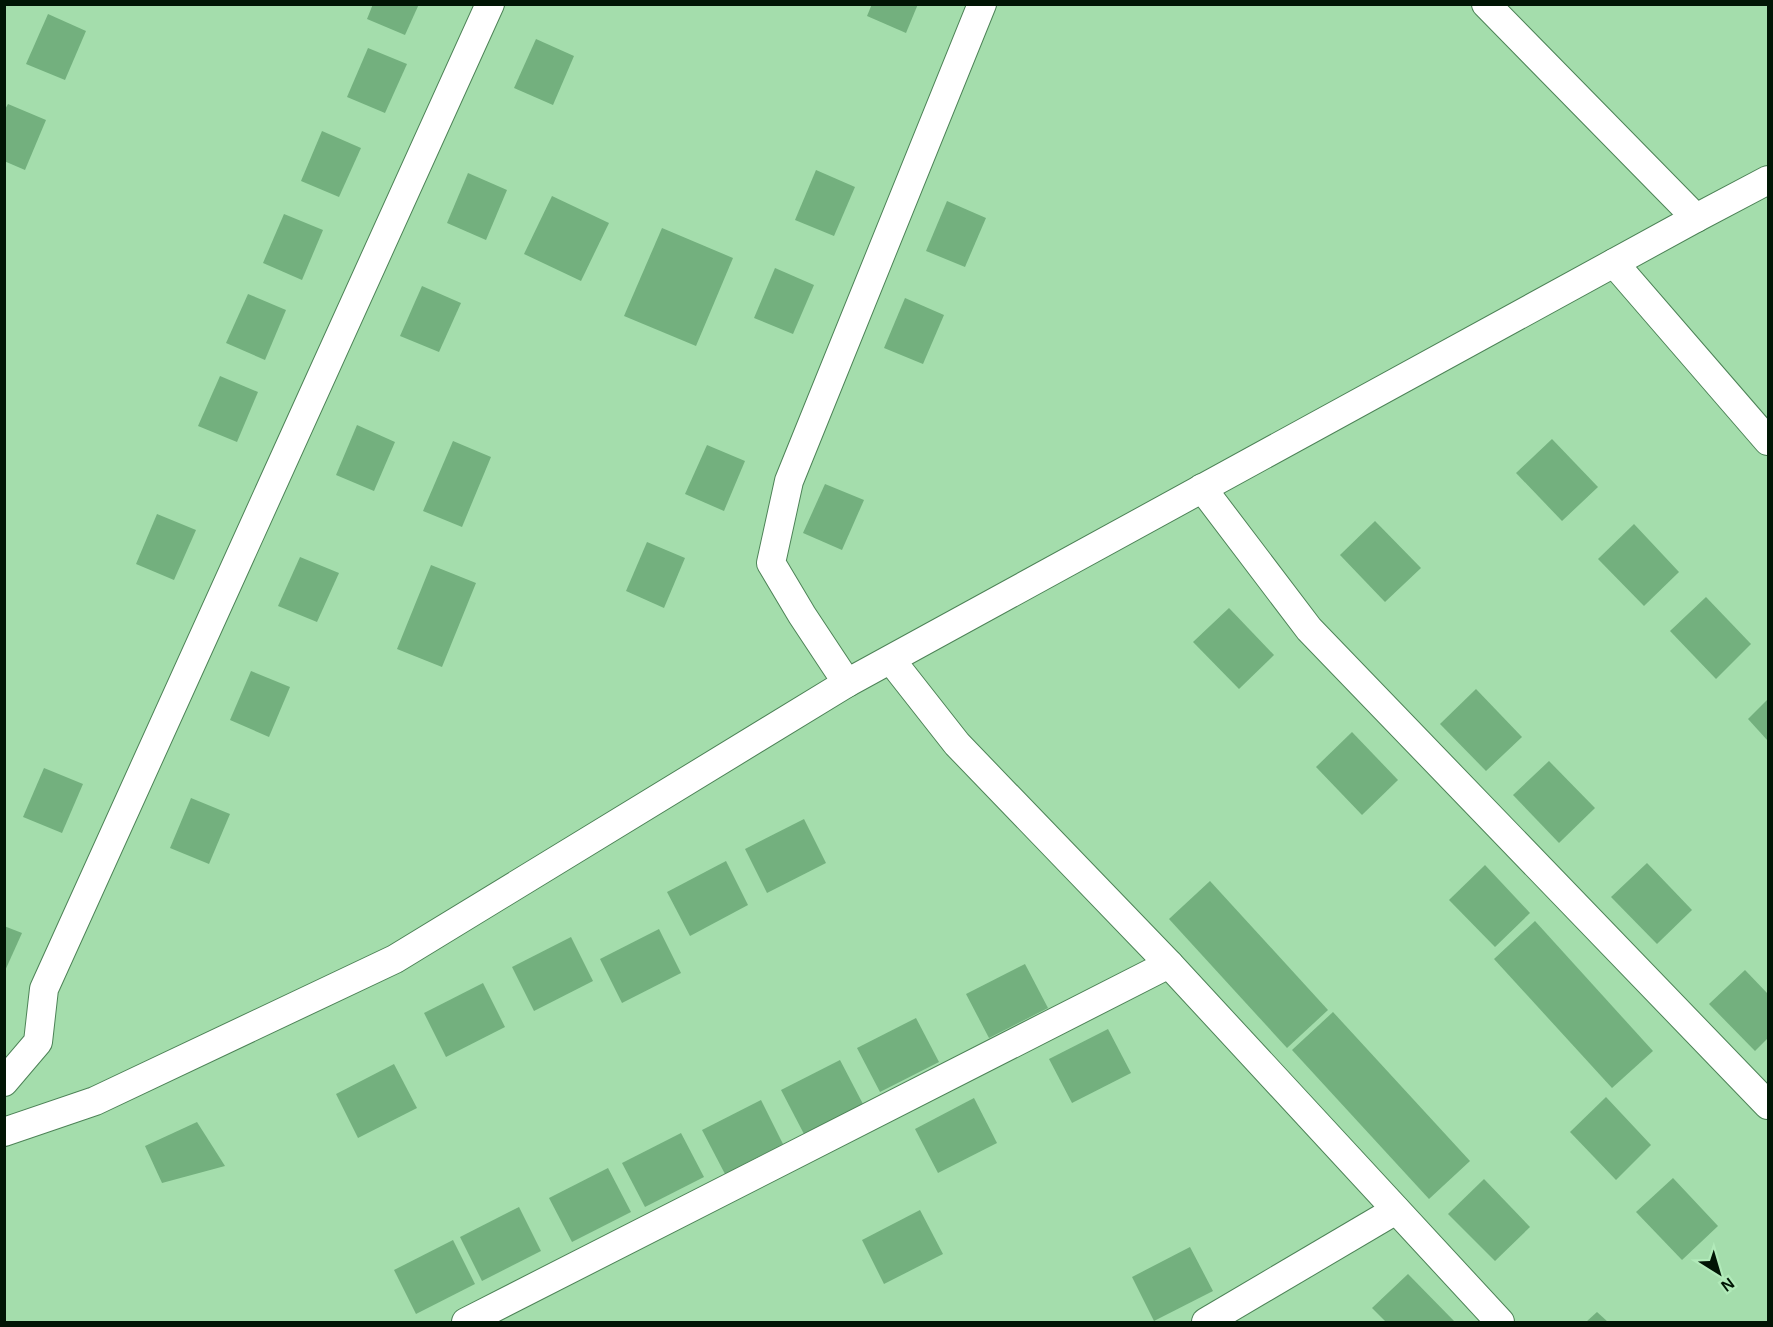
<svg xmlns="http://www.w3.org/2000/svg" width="1773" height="1327" viewBox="0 0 1773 1327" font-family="Arial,sans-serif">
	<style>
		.building { fill: #73b07e }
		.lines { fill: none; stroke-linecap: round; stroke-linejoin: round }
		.minor-casing { stroke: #4d8357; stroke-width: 30 }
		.minor { stroke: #fff; stroke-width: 28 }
	</style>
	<rect width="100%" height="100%" fill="#a4ddac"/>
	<!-- building -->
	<g class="building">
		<path d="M373,4H419L405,35L367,19Z"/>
		<path d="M872,4H918L906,33L867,16Z"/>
		<path d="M48,14L86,31L65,80L26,64Z"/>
		<path d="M536,39L574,56L553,105L514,88Z"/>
		<path d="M368,48L407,64L385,113L347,97Z"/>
		<path d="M8,104L46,120L25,170L4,161V111Z"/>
		<path d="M322,131L361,148L339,197L301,181Z"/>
		<path d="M816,170L855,187L834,236L795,220Z"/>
		<path d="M468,173L507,190L486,240L447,223Z"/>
		<path d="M552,196L609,223L581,281L524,254Z"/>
		<path d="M947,201L986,218L965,267L926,251Z"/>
		<path d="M284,214L323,230L302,280L263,263Z"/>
		<path d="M662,228L733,258L696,346L624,316Z"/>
		<path d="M775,268L814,285L793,334L754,318Z"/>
		<path d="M422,286L461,303L439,352L400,336Z"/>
		<path d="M248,294L286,310L265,360L226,343Z"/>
		<path d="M905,298L944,315L923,364L884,348Z"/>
		<path d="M220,376L258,392L237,442L198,426Z"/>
		<path d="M357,425L395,442L374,491L336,475Z"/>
		<path d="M1552,439L1598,487L1562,521L1516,473Z"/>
		<path d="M453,441L491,457L462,527L423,511Z"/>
		<path d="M707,445L745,461L724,511L685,494Z"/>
		<path d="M825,484L864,500L842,550L803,533Z"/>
		<path d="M157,514L196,530L174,580L136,564Z"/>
		<path d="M1375,521L1421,568L1385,602L1340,555Z"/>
		<path d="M1634,524L1679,572L1644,606L1598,559Z"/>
		<path d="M647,542L685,558L664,608L626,591Z"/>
		<path d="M300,557L339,573L317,622L278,606Z"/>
		<path d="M431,565L476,583L442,667L397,649Z"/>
		<path d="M1706,597L1751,644L1716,679L1670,631Z"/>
		<path d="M1229,608L1274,655L1239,689L1193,642Z"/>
		<path d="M251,671L290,687L269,737L230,720Z"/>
		<path d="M1476,689L1522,737L1486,771L1440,724Z"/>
		<path d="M1768,699V741L1748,719Z"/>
		<path d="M1352,732L1398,780L1362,815L1316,767Z"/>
		<path d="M1549,761L1595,808L1559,843L1513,795Z"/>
		<path d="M44,768L83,784L62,833L23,817Z"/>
		<path d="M191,798L230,814L209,864L170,848Z"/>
		<path d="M804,819L826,863L767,893L745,849Z"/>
		<path d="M726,861L748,905L690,936L667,892Z"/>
		<path d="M1647,863L1692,910L1657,944L1611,897Z"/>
		<path d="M1485,865L1530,913L1495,947L1449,900Z"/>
		<path d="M1210,881L1328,1010L1287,1048L1169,919Z"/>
		<path d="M1535,921L1653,1051L1612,1088L1494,959Z"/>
		<path d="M4,926L22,933L4,973Z"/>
		<path d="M659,929L681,973L622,1003L600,959Z"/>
		<path d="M571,937L593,981L534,1011L512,967Z"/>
		<path d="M1025,964L1048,1008L989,1038L966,994Z"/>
		<path d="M1745,970L1768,994V1038L1755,1051L1709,1004Z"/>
		<path d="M483,983L505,1027L446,1057L424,1013Z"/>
		<path d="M1333,1012L1470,1161L1429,1199L1292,1050Z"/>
		<path d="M916,1018L939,1062L880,1092L857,1048Z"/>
		<path d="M1108,1029L1131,1073L1072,1103L1049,1059Z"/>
		<path d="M840,1060L863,1104L804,1134L781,1090Z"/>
		<path d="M394,1064L417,1108L358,1138L336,1094Z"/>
		<path d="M1606,1097L1651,1145L1616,1180L1570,1132Z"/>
		<path d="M974,1098L997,1143L938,1173L915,1129Z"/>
		<path d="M761,1100L783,1144L725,1174L702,1130Z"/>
		<path d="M197,1122L225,1166L162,1183L145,1146Z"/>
		<path d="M681,1133L704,1177L645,1207L622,1163Z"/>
		<path d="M608,1168L631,1212L572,1242L549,1198Z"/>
		<path d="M1673,1178L1718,1226L1682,1260L1636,1212Z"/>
		<path d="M1484,1179L1530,1227L1495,1261L1448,1214Z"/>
		<path d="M519,1207L541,1251L482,1281L460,1237Z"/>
		<path d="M920,1210L943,1254L884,1284L862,1240Z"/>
		<path d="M453,1240L475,1284L416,1314L394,1270Z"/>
		<path d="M1190,1247L1213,1291L1154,1321L1132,1277Z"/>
		<path d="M1408,1274L1455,1322H1386L1372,1308Z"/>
		<path d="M1597,1312L1608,1322H1586Z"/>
	</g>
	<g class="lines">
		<defs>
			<g id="minor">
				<path d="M1486,4L1696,218"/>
				<path d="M1614,263L1768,441"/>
				<path d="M1202,488L1309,629L1768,1105"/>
				<path d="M891,660L957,744L1169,964L1500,1322"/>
				<path d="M847,683L802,615L771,563L789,481L982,4"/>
				<path d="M4,1082L38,1042L44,989L490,4"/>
				<path d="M4,1132L95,1101L395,959L847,683L1696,218L1768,180"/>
				<path d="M466,1322L1169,964"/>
				<path d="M1206,1322L1396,1210"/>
			</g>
		</defs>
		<!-- minor casing -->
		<use href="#minor" class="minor-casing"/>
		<!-- minor -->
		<use href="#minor" class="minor"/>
	</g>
	<!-- border -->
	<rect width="1773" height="1327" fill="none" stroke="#011505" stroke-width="12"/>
	<!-- north arrow -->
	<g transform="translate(1719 1273) rotate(143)" stroke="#b1eab9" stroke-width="4.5" paint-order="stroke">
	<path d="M0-4.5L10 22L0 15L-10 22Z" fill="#011505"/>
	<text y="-9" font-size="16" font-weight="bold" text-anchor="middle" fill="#011505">N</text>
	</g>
</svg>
